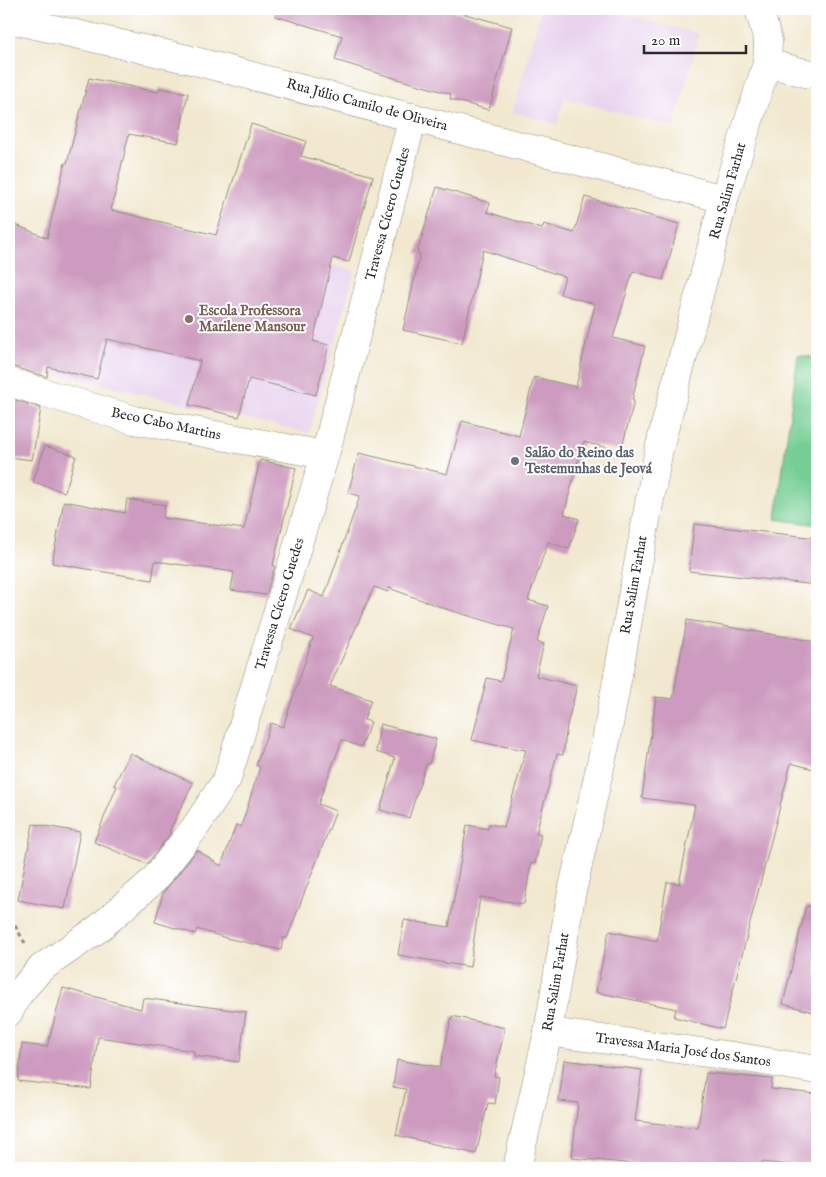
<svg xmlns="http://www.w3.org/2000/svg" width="826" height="1177" viewBox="0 0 826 1177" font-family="'IM FELL English',serif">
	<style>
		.built { fill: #e8d2ee }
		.green { fill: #75ce93; stroke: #507c5f }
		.building { fill: #cd9bc0 }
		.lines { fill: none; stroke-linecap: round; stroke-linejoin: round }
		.minor-casing { stroke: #8e8a7d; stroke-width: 29 }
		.path { stroke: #8e8a7d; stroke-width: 3; stroke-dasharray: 4 4; stroke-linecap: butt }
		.minor { stroke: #fff; stroke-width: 28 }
		.education-dot { fill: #8d6e63; stroke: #fff; stroke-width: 2 }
		.worship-dot { fill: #6b7280; stroke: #fff; stroke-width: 2 }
		.labels { text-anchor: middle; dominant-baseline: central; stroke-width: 4; stroke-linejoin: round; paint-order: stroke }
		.street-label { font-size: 14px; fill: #2b2b2b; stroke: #fff }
		.education-label { font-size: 14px; font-weight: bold; fill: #785e54; stroke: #fff; text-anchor: start }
		.worship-label { font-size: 14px; font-weight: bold; fill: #5b616d; stroke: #fff; text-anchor: start }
	</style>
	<rect width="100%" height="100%" fill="#fff"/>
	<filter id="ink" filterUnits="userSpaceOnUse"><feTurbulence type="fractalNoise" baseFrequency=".02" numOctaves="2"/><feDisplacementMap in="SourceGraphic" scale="10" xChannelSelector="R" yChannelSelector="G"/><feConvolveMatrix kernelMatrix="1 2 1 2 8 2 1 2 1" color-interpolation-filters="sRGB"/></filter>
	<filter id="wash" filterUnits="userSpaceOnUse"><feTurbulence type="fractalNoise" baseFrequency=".0096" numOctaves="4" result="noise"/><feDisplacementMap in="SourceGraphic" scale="20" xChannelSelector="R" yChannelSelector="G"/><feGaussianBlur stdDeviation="1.12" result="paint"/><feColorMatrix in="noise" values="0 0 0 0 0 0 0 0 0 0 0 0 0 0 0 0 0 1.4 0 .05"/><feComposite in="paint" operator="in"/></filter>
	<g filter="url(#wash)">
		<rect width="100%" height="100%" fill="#f1e8cf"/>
		<!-- built -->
		<g class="built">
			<path d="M541,9H604L699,34L674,127L564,98L557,124L513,112Z"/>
			<path d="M63,198L355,271L309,433L27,367Z"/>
		</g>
		<!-- green -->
		<path class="green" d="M798,355L817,358V525L776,519Z"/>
		<g id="blocks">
			<!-- building -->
			<g class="building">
				<path d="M276,9H447L512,27L489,110L450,99L451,94L394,78L335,60L342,36L275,16Z"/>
				<path d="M89,78L158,92L159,88L188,93L178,143L129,134L111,210L216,235L251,124L306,141L301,156L373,176L349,262L333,258L313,341L329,345L316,395L249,379L239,417L189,405L200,361L107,339L97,379L48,367L47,377L14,367H9V222L47,238L65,163H67Z"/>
				<path d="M437,187L490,203L487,212L542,229L544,224L574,233L585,197L679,224L663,280L633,271L613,338L645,346L632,400L634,401L621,451L583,442L564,514L579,519L569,549L548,542L528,600L548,606L537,642L544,644L536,676L577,686L567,725L563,755L557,754L536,833L541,834L535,864L531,863L524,904L480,897L470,967L398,955L404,920L449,927L467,825L488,829L489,824L504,827L526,750L495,745L472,740L487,678L501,681L514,629L449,610L389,588L388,592L374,587L330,686L371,700L364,720L371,722L361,747L342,740L318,804L336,811L287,938H283L281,950L226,938L197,929L195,934L155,922L163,893L197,850L221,866L236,825L241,827L260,767L256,765L271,723L283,727L313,638L291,629L308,590L324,597L360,496L348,493L359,453L447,474L462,421L519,436L534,377L576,387L595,304L560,294L565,277L483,250L462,343L403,330L420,254L417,253Z"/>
				<path d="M9,398L41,408L32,460L9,457Z"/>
				<path d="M45,446L76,456L65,492L33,482Z"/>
				<path d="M260,460L296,468L273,565L275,566L274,569L266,595L231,590L234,572L155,561L152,580L52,563L64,501L125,513L127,499L165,505L163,518L244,529Z"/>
				<path d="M694,524L817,538V585L689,571Z"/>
				<path d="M687,620L817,642V770L791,763L723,1029L674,1017L676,1009L596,992L609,931L657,941L667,882L679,884L695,805L642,798L656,697L673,699Z"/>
				<path d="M380,724L436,739L429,764H426L409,818L380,810L395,758L376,752Z"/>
				<path d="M130,753L193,783L169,832L171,833L147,864L94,842L117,786L114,785Z"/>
				<path d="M33,824L80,832L65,909L18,900Z"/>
				<path d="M806,906L817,907V1013L783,1004Z"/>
				<path d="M63,988L141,1009L143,998L246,1012L239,1062L194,1056V1051L98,1037L91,1089L18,1081L22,1044L47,1047Z"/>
				<path d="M452,1016L505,1028L494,1076L499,1077L495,1104L488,1103L476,1154L396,1135L406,1089L393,1087L397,1060L440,1067Z"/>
				<path d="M564,1060L642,1070L635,1121L698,1128L706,1073L772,1079L771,1089L817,1094V1141L814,1168L762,1162L761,1168H647V1165L572,1158L578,1103L559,1101Z"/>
			</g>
		</g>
	</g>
	<g filter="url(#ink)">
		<use href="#blocks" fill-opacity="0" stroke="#8e8a7d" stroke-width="1"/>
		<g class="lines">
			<defs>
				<g id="minor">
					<path d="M9,19L187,59L724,199"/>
					<path d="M767,63L805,73L817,74"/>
					<path d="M9,382L134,420L325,455"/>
					<path d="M9,1012L17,996L40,969L98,929L154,880L194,829L227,779L325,455L413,117"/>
					<path d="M548,1032L739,1057L817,1070"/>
					<path d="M517,1168L548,1032L571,896L606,741L659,449L724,199L767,63L768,41L759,9"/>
				</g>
			</defs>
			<!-- minor casing -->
			<use href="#minor" class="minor-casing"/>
			<!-- path -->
			<path class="path" d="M9,879L11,919L25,943"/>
			<!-- minor -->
			<use href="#minor" class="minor"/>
		</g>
	</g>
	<!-- markers -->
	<circle class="education-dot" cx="189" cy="319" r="5"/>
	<circle class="worship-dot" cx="515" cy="461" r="5"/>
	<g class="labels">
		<!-- street labels -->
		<g class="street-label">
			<text transform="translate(367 105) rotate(15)">Rua Júlio Camilo de Oliveira</text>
			<text transform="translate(728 191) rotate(-74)">Rua Salim Farhat</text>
			<text transform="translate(388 214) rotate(-75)">Travessa Cícero Guedes</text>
			<text transform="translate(166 424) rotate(12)">Beco Cabo Martins</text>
			<text transform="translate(634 585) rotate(-80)">Rua Salim Farhat</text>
			<text transform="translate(280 604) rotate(-73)">Travessa Cícero Guedes</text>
			<text transform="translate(556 982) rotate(-80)">Rua Salim Farhat</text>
			<text transform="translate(683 1050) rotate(8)">Travessa Maria José dos Santos</text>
		</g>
		<!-- education labels -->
		<g class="education-label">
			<text x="199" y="311">Escola Professora<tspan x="199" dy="16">Marilene Mansour</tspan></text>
		</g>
		<!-- worship labels -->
		<g class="worship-label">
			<text x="525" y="453">Salão do Reino das<tspan x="525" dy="16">Testemunhas de Jeová</tspan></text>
		</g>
	</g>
	<!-- margin -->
	<rect width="826" height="1177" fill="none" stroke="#fff" stroke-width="30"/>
	<!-- scale -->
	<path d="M644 45v8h102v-8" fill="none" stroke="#2b2b2b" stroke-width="2.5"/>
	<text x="651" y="45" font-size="15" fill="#2b2b2b" stroke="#ffffff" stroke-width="4" paint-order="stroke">20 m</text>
</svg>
